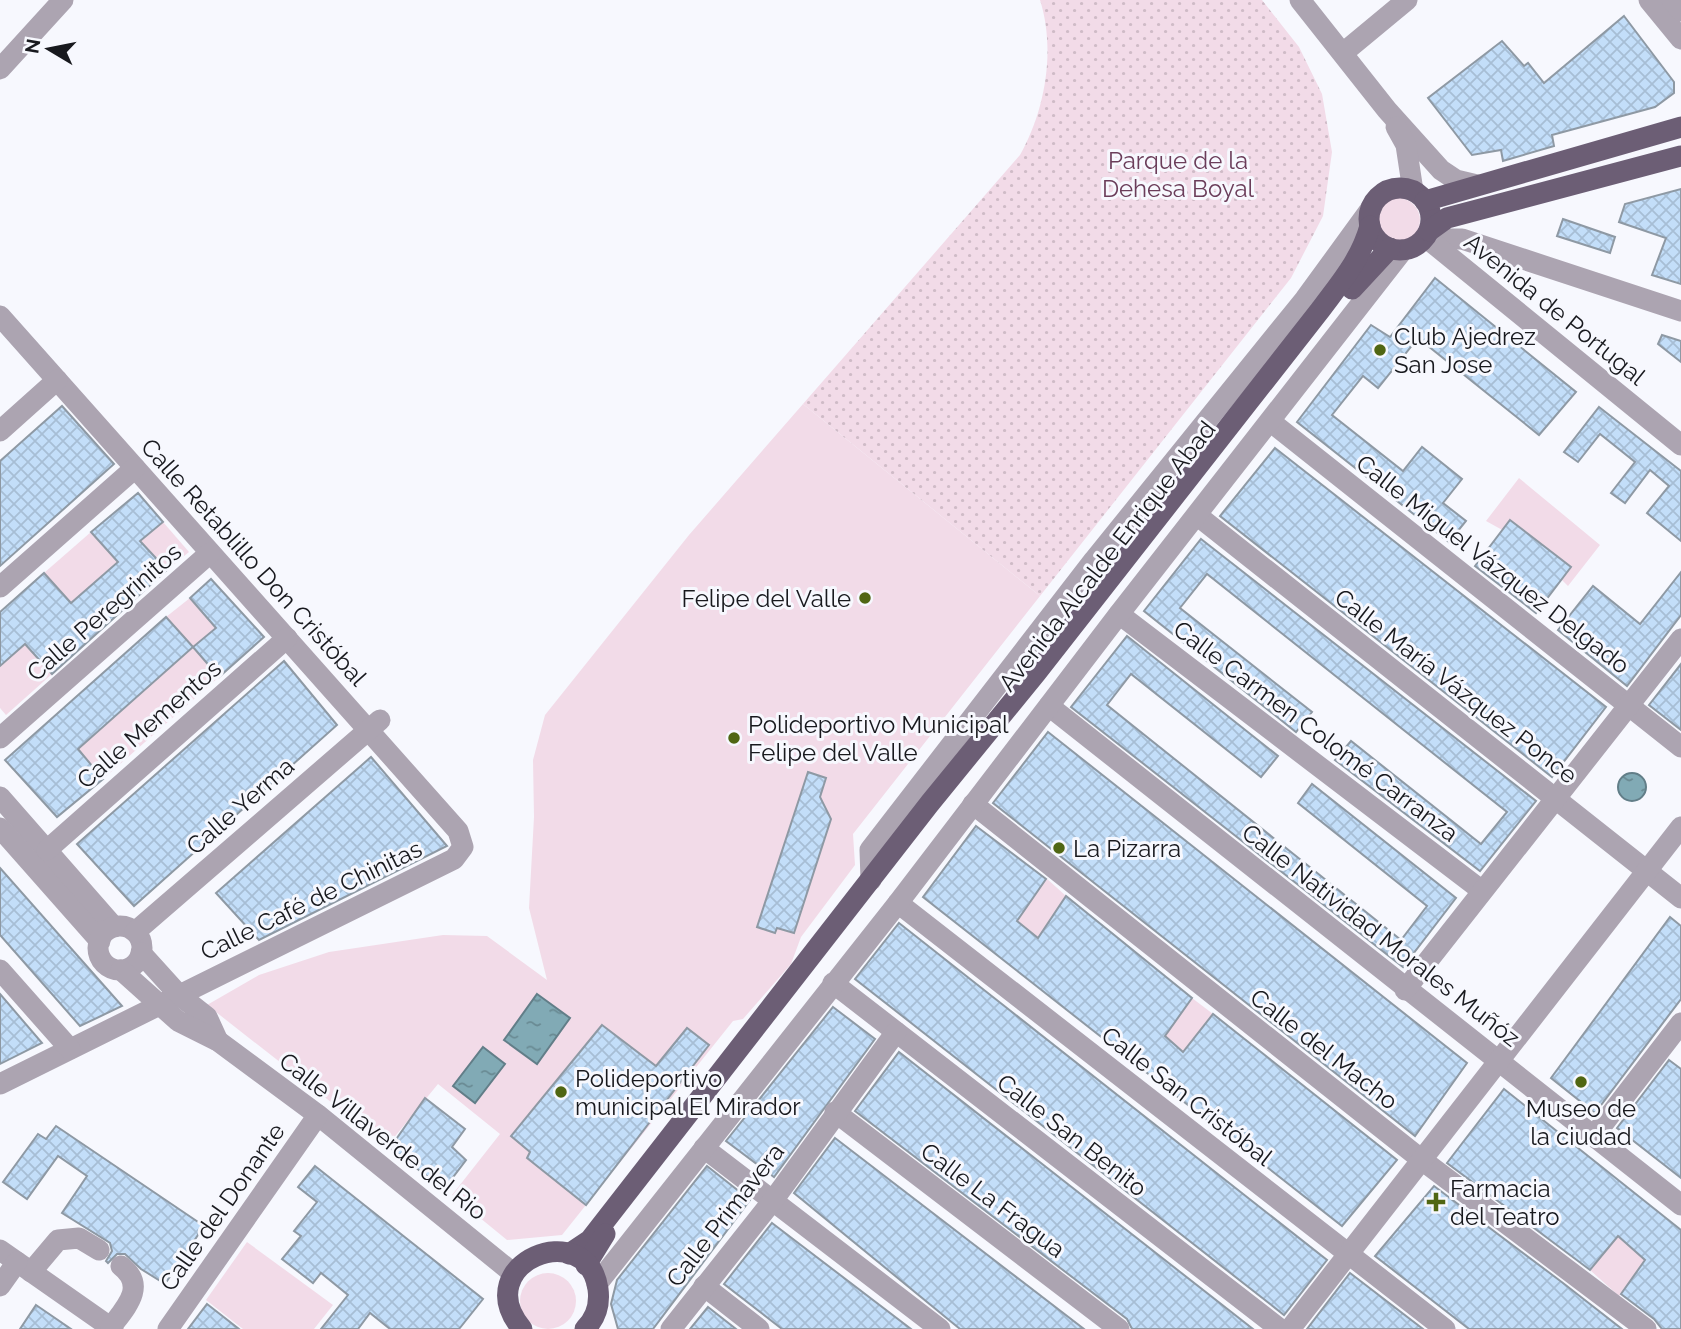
<svg xmlns="http://www.w3.org/2000/svg" width="1681" height="1329" viewBox="0 0 1681 1329" font-family="Raleway,sans-serif">
	<style>
		.green { fill: #f2dbe8 }
		.park { fill: url(#park-dots) }
		.water { fill: url(#water-ripples); stroke: #627e88; stroke-width: 2 }
		.building { fill: url(#building-cross-hatch); stroke: #8e99a4; stroke-width: 2 }
		.lines { fill: none; stroke-linecap: round; stroke-linejoin: round }
		.minor { stroke: #aca4b1; stroke-width: 21 }
		.major { stroke: #6c5e75; stroke-width: 21 }
		.poi-dot { fill: #506613; stroke: #f7f8fe; stroke-width: 2.5 }
		.labels { text-anchor: middle; dominant-baseline: central; stroke-width: 6; stroke-linejoin: round; paint-order: stroke }
		.park-label { font-size: 24px; fill: #6b3d5a; stroke: #f7f8fe }
		.street-label { font-size: 24px; fill: #18191e; stroke: #f7f8fe }
		.poi-label { font-size: 24px; fill: #18191e; stroke: #f7f8fe; text-anchor: start }
	</style>
	<defs>
		<pattern id="park-dots" width="8" height="8" patternUnits="userSpaceOnUse" patternTransform="scale(1.75)"><rect width="8" height="8" fill="#f2dbe8"/><path d="M2 2h.1M6 6h.1" fill="none" stroke="#cfbbc7" stroke-width="1.8" stroke-linecap="round"/></pattern>
		<pattern id="water-ripples" width="26" height="14" patternUnits="userSpaceOnUse" patternTransform="scale(1.75)"><rect width="26" height="14" fill="#81aab5"/><path d="M2 4q2-2 4 0t4 0M15 11q2-2 4 0t4 0" fill="none" stroke="#698a93"/></pattern>
		<pattern id="building-cross-hatch" width="8" height="8" patternUnits="userSpaceOnUse" patternTransform="scale(1.75)"><rect width="8" height="8" fill="#c3def9"/><path d="M0 0l8 8M0 8l8-8" fill="none" stroke="#a7bed5"/></pattern>
	</defs>
	<rect width="100%" height="100%" fill="#f7f8fe"/>
	<!-- green -->
	<g class="green">
		<circle cx="1398" cy="220" r="22"/>
		<path d="M803,404L1040,596L853,834L855,865L801,937L791,964L743,1019L733,1021L562,1235L507,1240L452,1195L500,1134L438,1084L387,1146L207,1005L259,975L329,952L443,935L487,936L547,980L529,908L534,817L533,760L545,715L689,535Z"/>
		<path d="M1519,478L1600,545L1568,586L1562,580L1570,567L1486,521Z"/>
		<path d="M163,522L189,552L167,570L140,541Z"/>
		<path d="M91,532L118,562L71,603L44,573Z"/>
		<path d="M190,598L216,628L193,647L219,677L103,779L78,749L166,617Z"/>
		<path d="M25,644L52,674L6,715L0,708V666Z"/>
		<path d="M1046,878L1066,896L1038,938L1017,921Z"/>
		<path d="M1192,998L1213,1014L1183,1052L1165,1036Z"/>
		<path d="M1656,1209L1672,1223L1619,1296L1590,1270L1618,1235L1629,1245Z"/>
		<path d="M247,1242L333,1305L314,1329H243L206,1300Z"/>
		<circle cx="548" cy="1301" r="28"/>
	</g>
	<!-- park -->
	<path class="park" d="M1040,0H1262L1299,47L1322,94L1332,152L1323,216L1291,278L1040,596L803,404L1020,155C1045,111 1056,50 1040,0Z"/>
	<!-- water -->
	<g class="water">
		<circle cx="1632" cy="787" r="14"/>
		<path d="M537,994L570,1018L537,1064L504,1040Z"/>
		<path d="M483,1047L505,1064L475,1103L453,1086Z"/>
	</g>
	<!-- building -->
	<g class="building">
		<path d="M1624,16L1674,82V93L1655,107L1552,135L1554,146L1503,161L1501,150L1472,155L1428,98L1502,41L1524,66L1528,63L1544,83Z"/>
		<path d="M1681,189V284L1652,275L1666,238L1619,222L1625,204Z"/>
		<path d="M1563,219L1615,237L1610,253L1557,236Z"/>
		<path d="M1435,278L1576,392L1539,435L1418,338L1378,388L1363,376L1332,415L1403,471L1422,447L1462,479L1443,503L1466,521L1449,542L1297,422L1371,325L1390,337Z"/>
		<path d="M1662,335L1681,341V362L1658,344Z"/>
		<path d="M62,406L114,464L0,566V461Z"/>
		<path d="M1599,407L1681,471V541L1647,513L1669,486L1650,470L1625,503L1611,493L1635,462L1600,434L1578,462L1564,452Z"/>
		<path d="M1275,448L1606,707L1552,777L1220,516Z"/>
		<path d="M138,493L163,522L140,541L167,570L52,674L25,644L0,666V612L44,573L71,603L118,562L91,532Z"/>
		<path d="M1510,520L1571,567L1536,613L1475,566Z"/>
		<path d="M1201,539L1536,801L1480,871L1335,760L1351,741L1481,844L1507,812L1207,574L1180,608L1312,712L1296,732L1144,611Z"/>
		<path d="M1681,572V615L1627,686L1558,630L1593,586L1640,624Z"/>
		<path d="M211,579L264,637L219,677L193,647L216,628L190,598Z"/>
		<path d="M166,617L193,647L78,749L103,779L57,817L5,760Z"/>
		<path d="M1127,636L1278,756L1261,777L1131,674L1107,705L1401,940L1427,906L1298,803L1312,784L1456,898L1403,967L1071,707Z"/>
		<path d="M284,661L337,725L134,906L77,844Z"/>
		<path d="M1681,664V730L1649,705Z"/>
		<path d="M1048,732L1467,1063L1415,1136L993,803Z"/>
		<path d="M371,757L447,846L259,940L216,893Z"/>
		<path d="M808,772L826,778L820,797L831,819L794,933L777,928L775,933L757,927Z"/>
		<path d="M976,826L1046,879L1017,921L1038,938L1066,896L1192,998L1165,1036L1183,1052L1213,1014L1397,1160L1342,1226L923,897Z"/>
		<path d="M0,868L122,1006L80,1026L0,935Z"/>
		<path d="M1670,917L1681,926V999L1595,1113L1551,1078Z"/>
		<path d="M899,923L1327,1260L1284,1315L855,979Z"/>
		<path d="M0,994L42,1043L0,1064Z"/>
		<path d="M833,1007L875,1039L774,1177L726,1141Z"/>
		<path d="M602,1025L656,1066L687,1028L709,1045L586,1205L527,1158L530,1152L511,1136Z"/>
		<path d="M899,1052L1253,1329H1132L1127,1319L855,1111Z"/>
		<path d="M1669,1060L1681,1069V1178L1617,1128Z"/>
		<path d="M1504,1089L1681,1230V1329H1662L1654,1319L1621,1294L1645,1260L1618,1236L1590,1270L1447,1163Z"/>
		<path d="M425,1098L465,1129L452,1147L466,1160L444,1189L390,1148Z"/>
		<path d="M56,1126L204,1226L165,1284L141,1269L125,1254H117L108,1263L106,1261L112,1251L110,1243L62,1213L87,1176L58,1156L27,1199L3,1182L38,1134L46,1139Z"/>
		<path d="M835,1138L1084,1329H960L794,1193Z"/>
		<path d="M315,1166L483,1299L459,1329H390L370,1313L358,1329H321L348,1295L321,1273L313,1283L282,1259L301,1236L294,1231L317,1202L298,1187Z"/>
		<path d="M707,1166L750,1200L653,1329H618L611,1304L617,1280Z"/>
		<path d="M1434,1186L1563,1283L1622,1329H1469L1375,1256Z"/>
		<path d="M772,1223L911,1329H782L724,1284Z"/>
		<path d="M1350,1273L1423,1329H1307Z"/>
		<path d="M207,1304L239,1329H188Z"/>
		<path d="M36,1305L71,1329H20Z"/>
		<path d="M708,1307L736,1329H690Z"/>
	</g>
	<g class="lines">
		<!-- minor -->
		<g class="minor">
			<path d="M1300,0L1387,110L1441,170L1456,180L1477,185"/>
			<path d="M1649,0L1681,39"/>
			<path d="M1672,0L1681,11"/>
			<path d="M1343,53L1407,0"/>
			<path d="M0,69L63,0"/>
			<path d="M1396,127L1406,145L1413,191"/>
			<path d="M1425,239H1462L1681,311"/>
			<path d="M1429,240L1681,445"/>
			<path d="M0,316L458,831L463,847L454,859L0,1084"/>
			<path d="M1271,422L1681,747"/>
			<path d="M0,431L57,380"/>
			<path d="M1198,516L1681,898"/>
			<path d="M0,587L135,468"/>
			<path d="M1119,614L1481,890"/>
			<path d="M1049,706L1681,1205"/>
			<path d="M0,738L210,553"/>
			<path d="M0,797L114,927"/>
			<path d="M973,804L1422,1160L1646,1329"/>
			<path d="M0,828L100,941"/>
			<path d="M47,850L287,638"/>
			<path d="M871,880L870,850L1094,560L1305,299L1372,207"/>
			<path d="M898,903L1445,1329"/>
			<circle cx="120" cy="948" r="22"/>
			<path d="M135,932L380,720"/>
			<path d="M141,953L179,995L207,1017L218,1041"/>
			<path d="M0,970L70,1049"/>
			<path d="M121,970L178,1021L218,1041L318,1115L514,1274"/>
			<path d="M833,983L1280,1329"/>
			<path d="M1405,990L1681,639"/>
			<path d="M835,1112L1119,1329"/>
			<path d="M1593,1137L1681,1023"/>
			<path d="M704,1148L940,1329"/>
			<path d="M0,1250L113,1329"/>
			<path d="M31,1272L58,1240L79,1238L99,1250"/>
			<path d="M597,1284L898,903L1119,614L1403,250"/>
			<path d="M0,1286L17,1262"/>
			<path d="M704,1286L759,1329"/>
			<path d="M111,1327C126,1307 147,1286 121,1266"/>
			<path d="M168,1329L318,1115"/>
			<path d="M671,1329L774,1199L896,1032"/>
			<path d="M1290,1329L1681,827"/>
		</g>
		<!-- major -->
		<g class="major">
			<circle cx="1400" cy="219" r="31"/>
			<path d="M1425,201L1681,127"/>
			<path d="M1429,231L1447,218L1681,156"/>
			<path d="M1352,289L1390,248"/>
			<path d="M569,1254L590,1240L930,803L1036,673L1321,309C1341,282 1361,259 1370,226"/>
			<path d="M586,1265L605,1234"/>
			<path d="M522,1329C467,1263 587,1215 598,1289C600,1304 596,1318 585,1329"/>
		</g>
	</g>
	<!-- markers -->
	<g class="poi-dot">
		<circle cx="1380" cy="350" r="7"/>
		<circle cx="865" cy="598" r="7"/>
		<circle cx="734" cy="738" r="7"/>
		<circle cx="1059" cy="848" r="7"/>
		<circle cx="1581" cy="1082" r="7"/>
		<circle cx="561" cy="1092" r="7"/>
		<path d="M1432.5 1191.5h7v7h7v7h-7v7h-7v-7h-7v-7h7z"/>
	</g>
	<g class="labels">
		<!-- park labels -->
		<g class="park-label">
			<text x="1178" y="160">Parque de la<tspan x="1178" dy="28">Dehesa Boyal</tspan></text>
		</g>
		<!-- street labels -->
		<g class="street-label">
			<text transform="translate(1555 309) rotate(39)">Avenida de Portugal</text>
			<text transform="translate(1107 556) rotate(-52)">Avenida Alcalde Enrique Abad</text>
			<text transform="translate(254 562) rotate(48)">Calle Retablillo Don Cristóbal</text>
			<text transform="translate(1493 564) rotate(38)">Calle Miguel Vázquez Delgado</text>
			<text transform="translate(104 612) rotate(-41)">Calle Peregrinitos</text>
			<text transform="translate(1456 686) rotate(38)">Calle María Vázquez Ponce</text>
			<text transform="translate(149 724) rotate(-41)">Calle Mementos</text>
			<text transform="translate(1316 731) rotate(37)">Calle Carmen Colomé Carranza</text>
			<text transform="translate(240 806) rotate(-41)">Calle Yerma</text>
			<text transform="translate(311 900) rotate(-26)">Calle Café de Chinitas</text>
			<text transform="translate(1381 935) rotate(38)">Calle Natividad Morales Muñóz</text>
			<text transform="translate(1324 1049) rotate(38)">Calle del Macho</text>
			<text transform="translate(1187 1096) rotate(38)">Calle San Cristóbal</text>
			<text transform="translate(1072 1135) rotate(38)">Calle San Benito</text>
			<text transform="translate(383 1136) rotate(38)">Calle Villaverde del Rio</text>
			<text transform="translate(993 1200) rotate(37)">Calle La Fragua</text>
			<text transform="translate(222 1207) rotate(-55)">Calle del Donante</text>
			<text transform="translate(725 1215) rotate(-52)">Calle Primavera</text>
		</g>
		<!-- poi labels -->
		<g class="poi-label">
			<text x="1394" y="336">Club Ajedrez<tspan x="1394" dy="28">San Jose</tspan></text>
			<text x="851" y="598" text-anchor="end">Felipe del Valle</text>
			<text x="748" y="724">Polideportivo Municipal<tspan x="748" dy="28">Felipe del Valle</tspan></text>
			<text x="1073" y="848">La Pizarra</text>
			<text x="575" y="1078">Polideportivo<tspan x="575" dy="28">municipal El Mirador</tspan></text>
			<text x="1581" y="1108" text-anchor="middle">Museo de<tspan x="1581" dy="28">la ciudad</tspan></text>
			<text x="1450" y="1188">Farmacia<tspan x="1450" dy="28">del Teatro</tspan></text>
		</g>
	</g>
	<!-- north arrow -->
	<g transform="translate(49 49) rotate(280)" stroke="#f7f8fe" stroke-width="5" paint-order="stroke">
	<path d="M0-5L12 26L0 18L-12 26Z" fill="#18191e"/>
	<text y="-10" font-size="19" font-weight="bold" text-anchor="middle" fill="#18191e">N</text>
	</g>
</svg>
